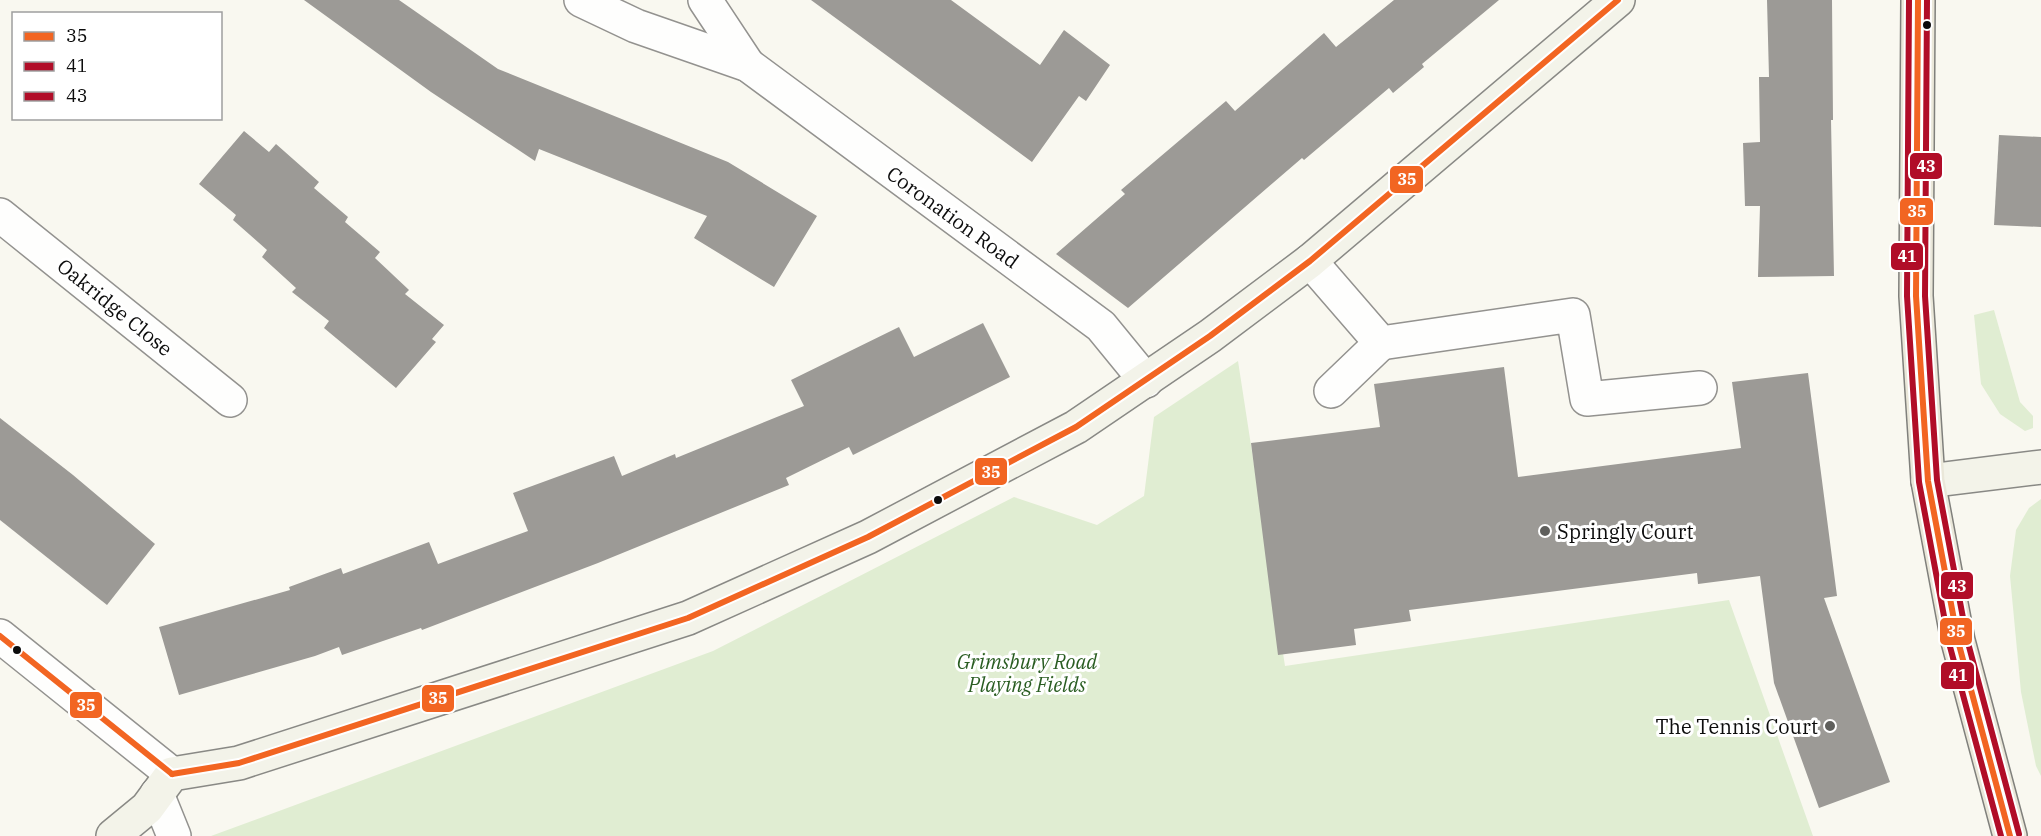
<svg xmlns="http://www.w3.org/2000/svg" width="2041" height="836" viewBox="0 0 2041 836" font-family="'IBM Plex Serif',serif">
	<style>
		.green { fill: #e0edd2 }
		.building { fill: #9c9a96 }
		.lines { fill: none; stroke-linecap: round; stroke-linejoin: round }
		.street-casing { stroke: #93928f; stroke-width: 36 }
		.secondary-casing { stroke: #898985; stroke-width: 36 }
		.primary-casing { stroke: #80807c; stroke-width: 36 }
		.street { stroke: #fefefd; stroke-width: 33 }
		.secondary { stroke: #f3f3e9; stroke-width: 33 }
		.primary { stroke: #eae7d9; stroke-width: 33 }
		.bus-1-casing { stroke: #fff; stroke-width: 10 }
		.bus-2-casing { stroke: #fff; stroke-width: 10 }
		.bus-3-casing { stroke: #fff; stroke-width: 10 }
		.bus-1 { stroke: #f26522; stroke-width: 6 }
		.bus-2 { stroke: #b10d28; stroke-width: 6 }
		.bus-3 { stroke: #b10d28; stroke-width: 6 }
		.bus-dot { fill: #0c0c0c; stroke: #fff; stroke-width: 2 }
		.poi-dot { fill: #5f5f5c; stroke: #fff; stroke-width: 2 }
		.labels { text-anchor: middle; dominant-baseline: central; stroke-width: 6; stroke-linejoin: round; paint-order: stroke }
		.street-label { font-size: 20px; fill: #0c0c0c; stroke: #fff }
		.poi-label { font-size: 20px; fill: #0c0c0c; stroke: #fff; text-anchor: start }
		.park-label { font-size: 20px; font-style: italic; fill: #2a5d22; stroke: #fff }
		.line-badge { stroke: #fff; stroke-width: 2 }
		.badge-label { font-size: 16px; text-anchor: middle; font-weight: bold; fill: #fff }
	</style>
	<rect width="100%" height="100%" fill="#f9f8f0"/>
	<!-- green -->
	<g class="green">
		<path d="M1994,310L2020,402L2033,416V428L2025,431L2000,414L1981,384L1974,315Z"/>
		<path d="M1238,361L1285,666L1729,600L1813,836H211L713,651L1014,497L1097,525L1144,496L1154,417Z"/>
		<path d="M2041,499V776L2036,766L2021,692L2010,576L2016,530L2029,508Z"/>
	</g>
	<!-- building -->
	<g class="building">
		<path d="M304,0H399L498,69L728,162L817,216L774,287L694,238L707,216L539,149L535,161L431,92Z"/>
		<path d="M811,0H951L1040,65L1064,30L1110,65L1086,101L1079,96L1032,162Z"/>
		<path d="M1394,0H1499L1422,64L1424,67L1393,93L1389,88L1304,160L1302,158L1128,308L1056,254L1125,194L1121,190L1226,101L1235,111L1324,33L1336,47Z"/>
		<path d="M1767,0H1832L1833,120H1831L1834,276L1758,277L1760,206H1745L1743,143L1760,142L1759,77H1769Z"/>
		<path d="M244,131L269,152L276,144L319,182L314,188L348,217L345,222L380,252L375,258L409,290L405,294L444,325L432,339L436,342L396,388L324,328L329,321L292,292L296,288L262,257L267,250L233,220L236,215L199,184Z"/>
		<path d="M1999,135L2041,137V227L1994,225Z"/>
		<path d="M983,323L1010,377L853,455L849,447L786,478L789,485L598,563L422,630L421,628L342,655L339,647L315,656L179,695L159,627L290,590L289,587L341,568L343,574L429,542L438,564L528,531L513,493L614,456L622,476L675,454L676,458L804,406L791,380L899,327L914,357Z"/>
		<path d="M1504,367L1518,477L1741,448L1732,382L1808,373L1837,596L1824,598L1890,782L1819,808L1774,683L1760,576L1698,584L1697,573L1409,610L1411,621L1354,629L1356,645L1278,655L1251,443L1380,427L1374,384Z"/>
		<path d="M0,418L73,475L155,544L107,605L0,520Z"/>
	</g>
	<g class="lines">
		<defs>
			<g id="street">
				<path d="M581,0L636,26L748,65L1101,326L1146,381"/>
				<path d="M705,0L748,65"/>
				<path d="M0,215L230,400"/>
				<path d="M1310,261L1381,343L1573,315L1587,399L1700,388"/>
				<path d="M1331,391L1381,343"/>
				<path d="M0,636L172,774"/>
				<path d="M157,794L174,836"/>
			</g>
			<g id="secondary">
				<path d="M1928,481L2041,467"/>
				<path d="M113,836L147,808L172,774L239,763L688,618L868,537L1076,427L1210,336L1310,261L1618,0"/>
			</g>
			<path id="primary" d="M1918,0L1916,296L1928,481L1958,641L2010,836"/>
		</defs>
		<!-- street casing -->
		<use href="#street" class="street-casing"/>
		<!-- secondary casing -->
		<use href="#secondary" class="secondary-casing"/>
		<!-- primary casing -->
		<use href="#primary" class="primary-casing"/>
		<!-- street -->
		<use href="#street" class="street"/>
		<!-- secondary -->
		<use href="#secondary" class="secondary"/>
		<!-- primary -->
		<use href="#primary" class="primary"/>
		<defs>
			<g id="bus-1">
				<path d="M1918,0L1916,296L1928,481L1958,641L2010,836"/>
				<path d="M0,636L172,774"/>
				<path d="M172,774L239,763L688,618L868,537L1076,427L1210,336L1310,261L1618,0"/>
			</g>
			<path id="bus-2" d="M1909,0L1907,296L1919,482L1949,643L2001,836"/>
			<path id="bus-3" d="M1927,0L1925,296L1937,480L1967,639L2019,834"/>
		</defs>
		<!-- bus-1 casing -->
		<use href="#bus-1" class="bus-1-casing"/>
		<!-- bus-2 casing -->
		<use href="#bus-2" class="bus-2-casing"/>
		<!-- bus-3 casing -->
		<use href="#bus-3" class="bus-3-casing"/>
		<!-- bus-1 -->
		<use href="#bus-1" class="bus-1"/>
		<!-- bus-2 -->
		<use href="#bus-2" class="bus-2"/>
		<!-- bus-3 -->
		<use href="#bus-3" class="bus-3"/>
	</g>
	<!-- markers -->
	<g class="bus-dot">
		<circle cx="1927" cy="25" r="5"/>
		<circle cx="938" cy="500" r="5"/>
		<circle cx="17" cy="650" r="5"/>
	</g>
	<g class="poi-dot">
		<circle cx="1545" cy="531" r="6"/>
		<circle cx="1830" cy="726" r="6"/>
	</g>
	<g class="labels">
		<!-- street labels -->
		<g class="street-label">
			<text transform="translate(953 217) rotate(36)">Coronation Road</text>
			<text transform="translate(115 307) rotate(39)">Oakridge Close</text>
		</g>
		<!-- poi labels -->
		<g class="poi-label">
			<text x="1557" y="531">Springly Court</text>
			<text x="1818" y="726" text-anchor="end">The Tennis Court</text>
		</g>
		<!-- park labels -->
		<g class="park-label">
			<text x="1027" y="661">Grimsbury Road<tspan x="1027" dy="23">Playing Fields</tspan></text>
		</g>
	</g>
	<g class="line-badge">
		<rect x="1909" y="152" width="34" height="28" rx="6" fill="#b10d28"/>
		<rect x="1389" y="165" width="35" height="29" rx="6" fill="#f26522"/>
		<rect x="1899" y="197" width="35" height="29" rx="6" fill="#f26522"/>
		<rect x="1890" y="242" width="34" height="29" rx="6" fill="#b10d28"/>
		<rect x="974" y="457" width="34" height="29" rx="6" fill="#f26522"/>
		<rect x="1940" y="571" width="34" height="29" rx="6" fill="#b10d28"/>
		<rect x="1939" y="617" width="34" height="29" rx="6" fill="#f26522"/>
		<rect x="1940" y="661" width="35" height="29" rx="6" fill="#b10d28"/>
		<rect x="421" y="684" width="34" height="29" rx="6" fill="#f26522"/>
		<rect x="69" y="691" width="34" height="28" rx="6" fill="#f26522"/>
	</g>
	<g class="badge-label">
		<text x="1926" y="172">43</text>
		<text x="1407" y="185">35</text>
		<text x="1917" y="217">35</text>
		<text x="1907" y="262">41</text>
		<text x="991" y="478">35</text>
		<text x="1957" y="592">43</text>
		<text x="1956" y="637">35</text>
		<text x="1958" y="681">41</text>
		<text x="438" y="704">35</text>
		<text x="86" y="711">35</text>
	</g>
	<!-- legend -->
	<rect x="12" y="12" width="210" height="108" fill="#ffffff" stroke="#9e9e9e" stroke-width="1.5"/>
	<rect x="24" y="32" width="30" height="9" fill="#f26522" stroke="#9e9e9e" stroke-width="1.5"/>
	<text x="66" y="42" font-size="18" fill="#0c0c0c">35</text>
	<rect x="24" y="62" width="30" height="9" fill="#b10d28" stroke="#9e9e9e" stroke-width="1.5"/>
	<text x="66" y="72" font-size="18" fill="#0c0c0c">41</text>
	<rect x="24" y="92" width="30" height="9" fill="#b10d28" stroke="#9e9e9e" stroke-width="1.5"/>
	<text x="66" y="102" font-size="18" fill="#0c0c0c">43</text>
</svg>
